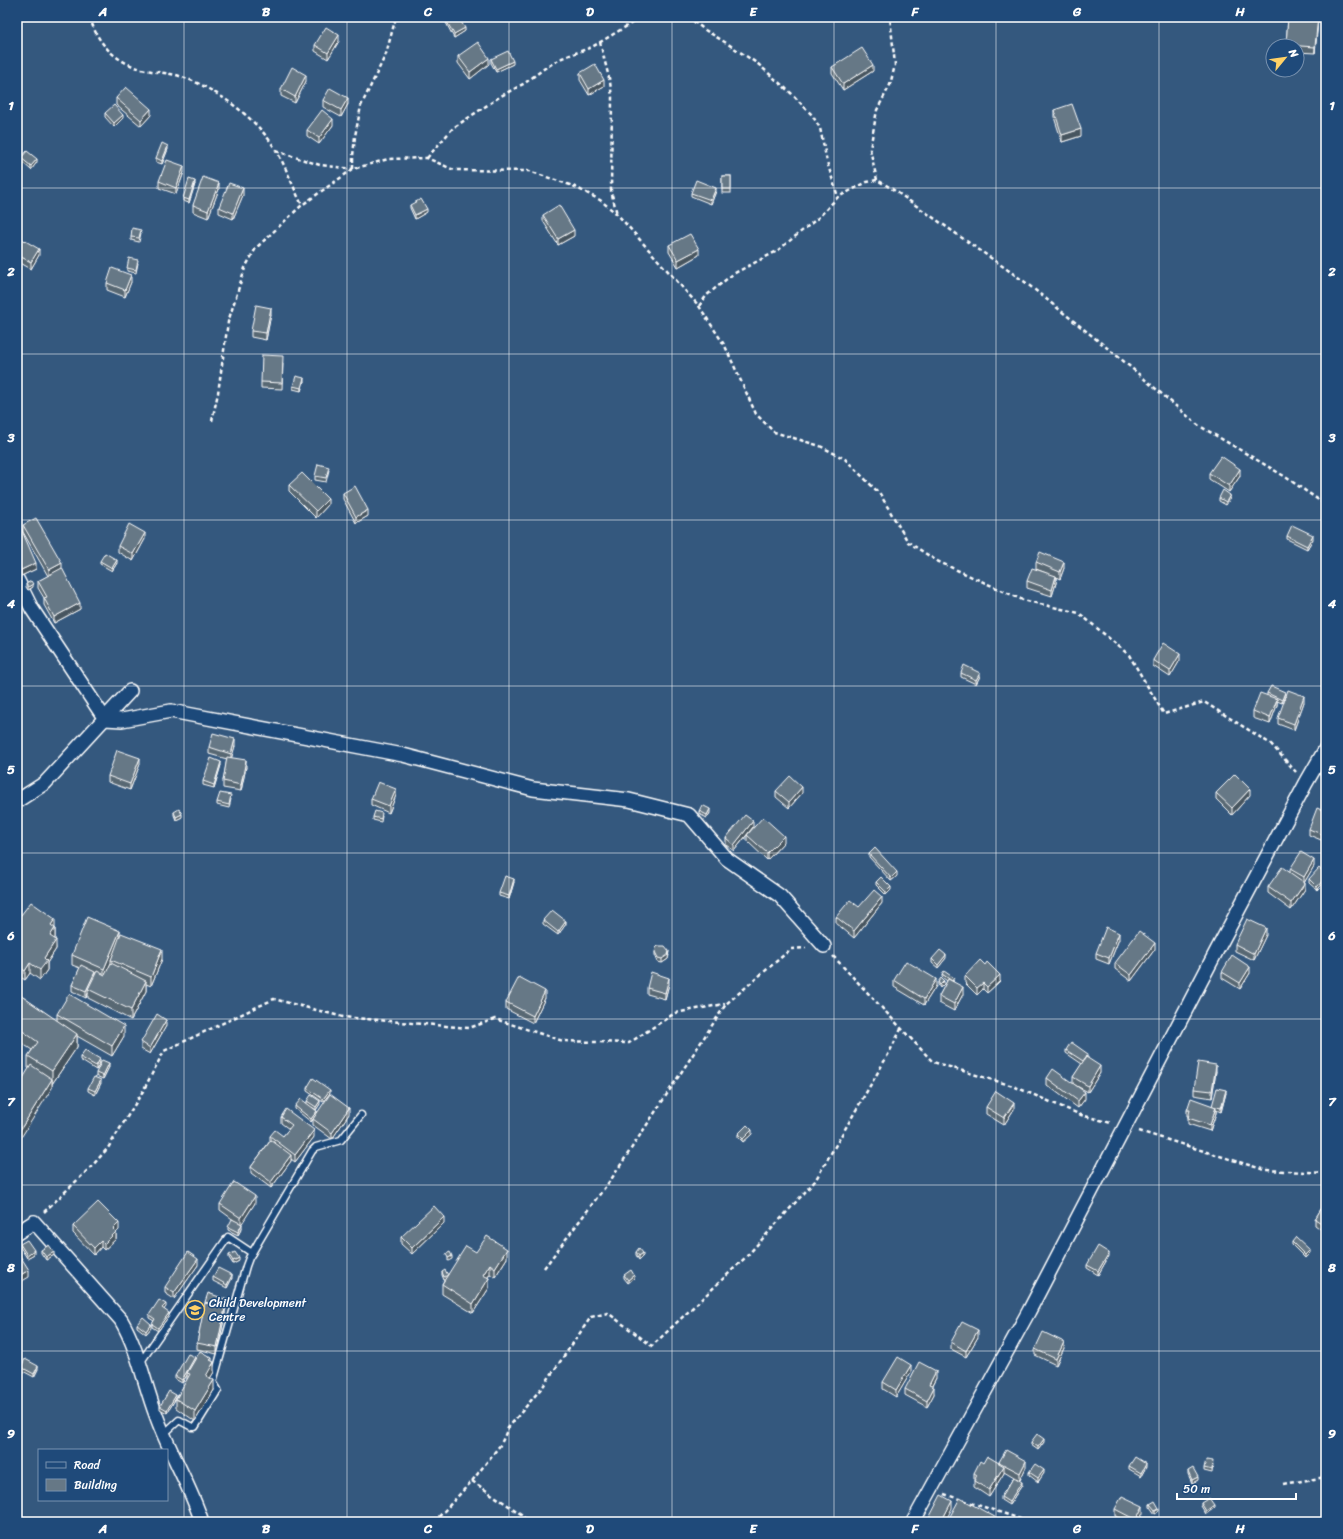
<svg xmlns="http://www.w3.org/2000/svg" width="1343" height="1539" viewBox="0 0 1343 1539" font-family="Sriracha,sans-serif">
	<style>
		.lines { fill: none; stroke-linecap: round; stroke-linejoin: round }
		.lane-casing { stroke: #fff; stroke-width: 9 }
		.street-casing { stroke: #fff; stroke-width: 16 }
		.path { stroke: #fff; stroke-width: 2.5; stroke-dasharray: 4 3; stroke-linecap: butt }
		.lane { stroke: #1f4a7a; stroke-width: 6 }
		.street { stroke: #1f4a7a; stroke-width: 13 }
		.wall { fill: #586773; stroke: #fff }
		.shaded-wall { fill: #47545e; stroke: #fff }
		.building { fill: #667886; stroke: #fff }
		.grid { fill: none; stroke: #fff; stroke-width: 1; stroke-opacity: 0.55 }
		.labels { text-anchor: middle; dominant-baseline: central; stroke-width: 3; stroke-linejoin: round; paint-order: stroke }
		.poi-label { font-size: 12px; fill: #fff; stroke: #1f4a7a; text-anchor: start }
		.neatline { fill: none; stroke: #fff; stroke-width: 1.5 }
		.grid-label { font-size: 13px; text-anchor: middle; font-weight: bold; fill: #fff }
	</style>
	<rect width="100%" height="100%" fill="#34587e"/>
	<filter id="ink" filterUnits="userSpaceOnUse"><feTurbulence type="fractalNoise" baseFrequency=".025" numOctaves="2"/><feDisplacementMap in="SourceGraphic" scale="8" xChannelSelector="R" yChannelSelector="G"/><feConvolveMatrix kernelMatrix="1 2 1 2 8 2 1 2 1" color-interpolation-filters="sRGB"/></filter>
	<g filter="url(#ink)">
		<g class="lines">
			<defs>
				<g id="lane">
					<path d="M140,1363L228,1237L252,1253"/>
					<path d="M164,1434L179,1420L192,1427H195L218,1390L213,1382L246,1266L249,1258L312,1151L316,1147L341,1140L361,1115"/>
				</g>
				<g id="street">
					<path d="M17,579L32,609L105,719L122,720L171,711L403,755L533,789L629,800L689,815L727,859L780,896L824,946"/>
					<path d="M17,801L45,783L130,691"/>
					<path d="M17,1233L34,1222L121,1320C138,1349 144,1383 156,1415C169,1452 190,1485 202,1522"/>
					<path d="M913,1522L1029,1311L1216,952L1306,783L1326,748"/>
				</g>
			</defs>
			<!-- lane casing -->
			<use href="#lane" class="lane-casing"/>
			<!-- street casing -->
			<use href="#street" class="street-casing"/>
			<!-- path -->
			<g class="path">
				<path d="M90,17C97,45 118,64 146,70C156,72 166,73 176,75C194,80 210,89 225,99C244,112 264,130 276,150C286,167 293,187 302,205"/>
				<path d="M688,17L705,30L728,44L758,64L792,94L812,115L820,128L827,162L838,197"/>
				<path d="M600,42L610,82L612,97L611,191L617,214"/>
				<path d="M276,151L320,165L353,169"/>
				<path d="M427,158L453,128L501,96L525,83L545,68L562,58L592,47L642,17"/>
				<path d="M353,169V156L355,136L361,106L386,54L396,17"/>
				<path d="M877,180L870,149L877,110L890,85L895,65L890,17"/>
				<path d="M699,306L707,295L733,274L777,251L818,218L838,197L867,182L877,180L891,188L1025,282L1121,359L1198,425L1284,476L1326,505"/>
				<path d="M212,421L218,393L228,322L245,268L256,248L302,205L353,169L388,159L427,158L454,170L529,171L573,186L600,200L617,214L699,306L725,346L756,414L774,432L820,446L845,459L880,494L908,542L937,561L1023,600L1079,613L1129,655L1164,714L1204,702L1271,744L1296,772"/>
				<path d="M833,956L933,1062L1013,1086L1081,1115L1111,1123"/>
				<path d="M1139,1131L1265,1170L1326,1173"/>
				<path d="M44,1212L91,1167L108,1148L143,1091L164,1051L274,999L343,1017L469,1028L495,1019L563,1041L629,1043L675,1013L725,1004"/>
				<path d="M544,1268L612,1178L726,1004L791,949L806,948"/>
				<path d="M472,1481L521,1514L528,1522"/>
				<path d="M1284,1484L1326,1477"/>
				<path d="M944,1494L1030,1522"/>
				<path d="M434,1522L472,1481L501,1444L508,1428L544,1385L591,1317L608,1313L652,1346L746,1257L815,1181L889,1053L901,1029"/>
			</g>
			<!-- lane -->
			<use href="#lane" class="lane"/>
			<!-- street -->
			<use href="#street" class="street"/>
		</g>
		<!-- wall -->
		<g class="wall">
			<path d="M444,17H458L465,31L454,38L444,19Z"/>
			<path d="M1288,17L1318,20L1315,53L1297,52V46H1286Z"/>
			<path d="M339,41L328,59L315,51V45Z"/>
			<path d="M458,56L489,64L470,79L458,63Z"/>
			<path d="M491,59L513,64L496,72L491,63Z"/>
			<path d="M832,67L873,71L843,90L832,73Z"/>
			<path d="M580,73L604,86L589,95L580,80Z"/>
			<path d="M306,81L295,103L281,96V89Z"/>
			<path d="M116,98L151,115L141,126L116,105Z"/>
			<path d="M323,100L348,104L341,117L323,107Z"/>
			<path d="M1054,110L1081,136L1062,142L1054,117Z"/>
			<path d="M105,113L123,118L114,127L105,117Z"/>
			<path d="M333,125L319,144L307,136V130Z"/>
			<path d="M168,149L162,164L156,162V158Z"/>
			<path d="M21,158L37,162L31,170L21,161Z"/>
			<path d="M184,172L176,194L159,188V181Z"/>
			<rect x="722" y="176" width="9" height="17"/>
			<path d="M195,184L189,203L183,201V198Z"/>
			<path d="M219,189L208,218L193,212V205Z"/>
			<path d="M716,191L711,204L691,196V193Z"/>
			<path d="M243,195L233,219L219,213V207Z"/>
			<path d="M410,205L427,212L415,219L410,208Z"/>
			<path d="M543,215L574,236L558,245L543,221Z"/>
			<path d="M141,233L139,242L131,240V237Z"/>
			<path d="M669,245L699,255L678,267L669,252Z"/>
			<path d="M17,247L39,255L31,269L17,261Z"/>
			<path d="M138,263L136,273L127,271V268Z"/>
			<path d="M131,282L125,297L107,290V283Z"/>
			<path d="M271,314L266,340L251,337V331Z"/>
			<path d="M283,363L282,389L261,388V382Z"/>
			<path d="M304,381L301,391L293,389V386Z"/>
			<path d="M329,470L326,482L315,480V476Z"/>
			<path d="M1209,473L1240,476L1229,492L1209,479Z"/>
			<path d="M289,485L328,505L316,518L289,491Z"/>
			<path d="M343,493L368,516L356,523L343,499Z"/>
			<path d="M1219,498H1230L1226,505L1219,501Z"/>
			<path d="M17,525L36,569L21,576L17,568Z"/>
			<path d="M23,525L62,569L80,609L54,623L44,605V598L38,588V581L48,576L23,532Z"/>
			<path d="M1287,536L1313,539L1307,549L1287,539Z"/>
			<path d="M145,539L133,561L118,552V546Z"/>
			<path d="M100,561L117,563L112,571L100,564Z"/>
			<path d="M1036,562L1064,568L1060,579L1056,577V583L1052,596L1027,588V581L1046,573L1036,569Z"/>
			<path d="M26,584L33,587L28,590L26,587Z"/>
			<path d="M1153,660H1180L1170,677L1153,666Z"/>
			<path d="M961,673L980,676L976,684L961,677Z"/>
			<path d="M1267,693L1285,696L1282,703L1277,701V705L1270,724L1253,718V711L1267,695Z"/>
			<path d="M1304,702L1294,730L1278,724V718Z"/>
			<path d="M235,746L231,758L246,767L241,791L223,788V781L227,759L209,754V747Z"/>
			<path d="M140,764L130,790L108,782V776Z"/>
			<path d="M221,765L214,788L203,785V781Z"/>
			<path d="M776,791L802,793L789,808L776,797Z"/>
			<path d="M1216,793L1250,795L1232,815L1216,799Z"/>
			<path d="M396,795L389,813L371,805V799Z"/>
			<path d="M231,799L229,808L217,805V802Z"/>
			<path d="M699,811L710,813L707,818L699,814Z"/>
			<path d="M174,812L182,817L176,820L174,815Z"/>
			<path d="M1326,812V842L1309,835V829Z"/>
			<path d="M382,816L381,822L373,820V817Z"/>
			<path d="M753,827L748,834L784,842L767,860L747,841V835L734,851L726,845V838Z"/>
			<path d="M869,854L897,876L891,881L869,857Z"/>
			<path d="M1314,866L1304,883L1305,889L1291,910L1268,893V887L1290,873V869Z"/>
			<path d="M1326,874V880L1317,890L1309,883V879Z"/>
			<path d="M514,882L509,899L499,896V893Z"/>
			<path d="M876,882L891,890L886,895L876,885Z"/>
			<path d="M882,903L854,938L836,923V917L859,907Z"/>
			<path d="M17,912L21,915L55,928V939L56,949L47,963V970L40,980L30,973L25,980L17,975Z"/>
			<path d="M543,920L566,924L558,935L543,924Z"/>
			<path d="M1266,935L1254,960L1235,951V944Z"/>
			<path d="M120,937L162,959L151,986L146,984V991L131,1020L88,998V993L86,998L72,991V985L80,968L72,965V955Z"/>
			<path d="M1119,939L1109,964L1096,959V953Z"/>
			<path d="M1155,949L1131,981L1115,969V963Z"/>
			<path d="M655,952L669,955L668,959L662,963L658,962L655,955Z"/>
			<path d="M946,958L938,968L932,963V959Z"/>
			<path d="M1222,972L1250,973L1240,989L1222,978Z"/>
			<path d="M942,974L954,981L953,982L963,994L954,1011L939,1003V996L947,981L942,977Z"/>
			<path d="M965,976L1000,981L987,993L983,989L977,995L965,983Z"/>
			<path d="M894,980L936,986L924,1005L894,987Z"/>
			<path d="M938,982L944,984L940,988L938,985Z"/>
			<path d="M669,984L665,999L647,994V988Z"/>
			<path d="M17,993L57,1021V1014L124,1036L112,1056L77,1036V1047L52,1084V1088L28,1068V1056L32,1050L17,1040Z"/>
			<path d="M545,998L533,1023L506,1009V1002Z"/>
			<path d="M166,1026L150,1054L141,1049V1042Z"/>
			<path d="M1066,1050L1088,1057V1059L1100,1073L1088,1092L1073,1084V1077L1082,1064L1066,1053Z"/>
			<path d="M80,1057L100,1062L96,1070L80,1060Z"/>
			<path d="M109,1067L103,1079L96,1076V1073Z"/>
			<path d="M1216,1071L1212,1098L1194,1095V1089Z"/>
			<path d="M1047,1078L1085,1099L1078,1108L1047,1085Z"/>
			<path d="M101,1083L95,1095L88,1091V1088Z"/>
			<path d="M307,1088L330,1093L323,1102L307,1091Z"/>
			<path d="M1226,1093L1221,1112L1216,1110V1113L1210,1131L1188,1124V1116H1187V1110L1212,1106Z"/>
			<path d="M307,1101L320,1104L316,1110L312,1107L317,1112L349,1114L332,1139L313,1125V1120L311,1122L295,1109V1106L307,1103Z"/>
			<path d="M986,1107L1014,1109L1004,1125L986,1114Z"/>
			<path d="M281,1117L314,1137L295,1162L291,1159V1161L271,1188L251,1173V1167L270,1141V1136H283L289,1129L281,1123Z"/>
			<path d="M738,1134H752L743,1142L738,1137Z"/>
			<path d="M1326,1201V1233L1315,1225V1219Z"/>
			<path d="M255,1203L241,1224L242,1228L238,1235L228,1230V1227L235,1221L220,1210V1204Z"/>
			<path d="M444,1223L412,1254L401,1244V1237Z"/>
			<path d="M73,1226L119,1230L116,1233V1239L104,1250L101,1247L94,1255L73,1233Z"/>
			<path d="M1292,1242L1310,1253L1305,1258L1292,1245Z"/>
			<path d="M20,1244L34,1254L27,1258L20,1247Z"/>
			<path d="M41,1250L54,1255L46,1260L41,1253Z"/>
			<path d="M476,1252L507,1258L495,1277L490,1274L488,1277L489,1288L473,1313L442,1294V1284L444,1280L442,1275V1272L448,1275Z"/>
			<path d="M636,1252L643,1256L639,1260L636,1255Z"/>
			<path d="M229,1255L239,1261L233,1264L229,1258Z"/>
			<path d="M1109,1256L1098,1275L1087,1268V1265Z"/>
			<path d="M198,1265L174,1299L165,1293V1287Z"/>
			<path d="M624,1275L634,1278L628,1283L624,1278Z"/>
			<path d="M213,1277L232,1278L227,1288L213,1281Z"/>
			<path d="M205,1302L228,1303L225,1311V1314L217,1354L197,1349V1343L205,1305Z"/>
			<path d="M166,1307L164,1309L169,1316L158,1331L152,1327V1324L154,1321L149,1318V1315Z"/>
			<path d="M137,1324L151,1328L146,1334L137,1327Z"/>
			<path d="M978,1337L966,1357L951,1349V1342Z"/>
			<path d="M1064,1348L1056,1365L1035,1355V1349Z"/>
			<path d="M195,1359L212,1361L214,1372L210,1378L214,1390L195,1421L176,1408V1399L187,1380V1375L182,1383L175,1379V1376Z"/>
			<path d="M21,1367L38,1369L34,1377L21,1370Z"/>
			<path d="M911,1372L896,1397L883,1389V1382Z"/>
			<path d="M936,1378L932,1386L934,1394L927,1407L905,1395V1389Z"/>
			<path d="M176,1398L167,1413L160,1409V1406Z"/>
			<path d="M1031,1442H1044L1038,1450L1031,1445Z"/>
			<path d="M999,1462L1026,1467L1020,1480L1016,1478L1022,1485L1009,1505L1001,1500V1497L1014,1477L1004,1471V1473L989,1497L974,1487V1473L983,1463L999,1464Z"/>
			<path d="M1213,1465L1212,1473L1204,1471V1468Z"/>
			<path d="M1129,1466L1146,1467L1141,1476L1129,1469Z"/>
			<path d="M1188,1471L1198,1480L1192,1483L1188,1474Z"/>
			<path d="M1029,1472L1044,1473L1038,1482L1029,1475Z"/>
			<path d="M1201,1503L1214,1508L1206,1514L1201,1506Z"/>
			<path d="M1150,1504L1159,1511L1155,1514L1150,1507Z"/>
			<path d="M1115,1509L1143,1513L1138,1522H1127L1115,1516Z"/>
		</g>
		<!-- shaded-wall -->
		<g class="shaded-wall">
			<path d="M1318,17V20L1315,53V47Z"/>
			<path d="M465,28V31L454,38V34Z"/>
			<path d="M339,35V41L328,59V53Z"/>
			<path d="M489,58V64L470,79V72Z"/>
			<path d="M513,61V64L496,72V69Z"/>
			<path d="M873,65V71L843,90V84Z"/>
			<path d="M306,75V81L295,103V97Z"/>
			<path d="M604,80V86L589,95V89Z"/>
			<path d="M348,98V104L341,117V110Z"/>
			<path d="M151,109V115L141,126V120Z"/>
			<path d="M123,115V118L114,127V123Z"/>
			<path d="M333,119V125L319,144V138Z"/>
			<path d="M1081,129V136L1062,142V135Z"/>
			<path d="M168,146V149L162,164V161Z"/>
			<path d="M37,159V162L31,170V166Z"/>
			<path d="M184,166V172L176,194V188Z"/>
			<path d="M195,181V184L189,203V200Z"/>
			<path d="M219,183V189L208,218V211Z"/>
			<path d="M243,188V195L233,219V213Z"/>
			<path d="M716,188V191L711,204V200Z"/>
			<path d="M427,209V212L415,219V215Z"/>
			<path d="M574,230V236L558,245V239Z"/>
			<path d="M39,249V255L31,269V262Z"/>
			<path d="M699,249V255L678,267V260Z"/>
			<path d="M131,275V282L125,297V290Z"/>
			<path d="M271,308V314L266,340V333Z"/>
			<path d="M304,378V381L301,391V388Z"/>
			<path d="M1240,469V476L1229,492V486Z"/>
			<path d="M1230,495V498L1226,505V502Z"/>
			<path d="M328,499V505L316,518V511Z"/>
			<path d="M368,510V516L356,523V517Z"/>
			<path d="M145,533V539L133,561V554Z"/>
			<path d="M1313,535V539L1307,549V546Z"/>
			<path d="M117,560V563L112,571V568Z"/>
			<path d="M1064,562V568L1060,579V572Z"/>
			<path d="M36,563V569L21,576V570Z"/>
			<path d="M62,563V569L49,577V570Z"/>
			<path d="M1056,576V583L1052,596V590Z"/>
			<path d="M33,584V587L28,590V587Z"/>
			<path d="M80,603V609L54,623V617Z"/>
			<path d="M1180,654V660L1170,677V671Z"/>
			<path d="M980,673V676L976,684V680Z"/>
			<path d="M1285,692V696L1282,703V700Z"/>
			<path d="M1304,696V702L1294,730V724Z"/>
			<path d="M1277,699V705L1270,724V718Z"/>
			<path d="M235,739V746L231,760V754Z"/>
			<path d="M140,758V764L130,790V784Z"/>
			<path d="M246,760V767L241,791V785Z"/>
			<path d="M221,762V765L214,788V785Z"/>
			<path d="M802,787V793L789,808V802Z"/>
			<path d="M396,789V795L389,813V806Z"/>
			<path d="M1250,789V795L1232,815V808Z"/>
			<path d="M710,809V813L707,818V815Z"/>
			<path d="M182,814V817L176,820V817Z"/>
			<path d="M753,821V827L734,851V845Z"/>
			<path d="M784,836V842L767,860V853Z"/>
			<path d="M1314,860V866L1304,883V877Z"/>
			<path d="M897,872V876L891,881V878Z"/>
			<path d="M1326,877V880L1317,890V887Z"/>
			<path d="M514,879V882L509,899V896Z"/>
			<path d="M1305,883V889L1291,910V903Z"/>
			<path d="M891,887V890L886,895V892Z"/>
			<path d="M882,897V903L854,938V931Z"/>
			<path d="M55,919V929L51,925Z"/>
			<path d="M566,921V924L558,935V932Z"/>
			<path d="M55,928V938L50,945V936Z"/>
			<path d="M1266,928V935L1254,960V954Z"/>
			<path d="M120,931V941L111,960V963L104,978V969Z"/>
			<path d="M1119,933V939L1109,964V958Z"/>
			<path d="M56,940V949L47,963V970L40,980V970L44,958Z"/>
			<path d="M1155,943V949L1131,981V975Z"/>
			<path d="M162,949V959L151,986V977Z"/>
			<path d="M669,951L668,959L662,963V959Z"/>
			<path d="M946,955V958L938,968V965Z"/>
			<path d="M30,963V973L25,980V971Z"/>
			<path d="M1250,967V973L1240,989V983Z"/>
			<path d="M95,972V979L88,989V993L86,998V991Z"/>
			<path d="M1000,975V981L987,993V987Z"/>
			<path d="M669,978V984L665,999V993Z"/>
			<path d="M936,979V986L924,1005V999Z"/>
			<path d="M146,981V991L131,1020V1010Z"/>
			<path d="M944,981V984L940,988V985Z"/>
			<path d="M983,983V989L977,995V988Z"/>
			<path d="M963,987V994L954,1011V1004Z"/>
			<path d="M545,991V998L533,1023V1016Z"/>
			<path d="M166,1020V1026L150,1054V1048Z"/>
			<path d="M124,1026V1036L112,1056V1046Z"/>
			<path d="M77,1034V1047L52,1084V1071Z"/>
			<path d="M100,1059V1062L96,1070V1066Z"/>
			<path d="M109,1063V1067L103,1079V1076Z"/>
			<path d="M1216,1065V1071L1212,1098V1091Z"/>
			<path d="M1100,1066V1073L1088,1092V1086Z"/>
			<path d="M52,1079V1088L17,1144V1135Z"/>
			<path d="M101,1080V1083L95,1095V1091Z"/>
			<path d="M330,1090V1093L323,1102V1099Z"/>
			<path d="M1226,1090V1093L1221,1112V1108Z"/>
			<path d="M1085,1092V1099L1078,1108V1101Z"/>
			<path d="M320,1101V1104L316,1110V1107Z"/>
			<path d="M1014,1103V1109L1004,1125V1118Z"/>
			<path d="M1216,1107V1113L1210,1131V1125Z"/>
			<path d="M349,1108V1114L332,1139V1133Z"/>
			<path d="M317,1111V1114L313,1119L311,1122V1119Z"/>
			<path d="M314,1130V1137L295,1162V1155Z"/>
			<path d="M752,1130V1134L743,1142V1139Z"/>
			<path d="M291,1155V1161L271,1188V1182Z"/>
			<path d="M255,1196V1203L241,1225V1218Z"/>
			<path d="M444,1217V1223L412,1254V1248Z"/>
			<path d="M119,1223V1230L116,1233V1239L104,1250V1244L113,1229Z"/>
			<path d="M242,1224V1228L238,1235V1232Z"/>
			<path d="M101,1241V1247L94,1255V1248Z"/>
			<path d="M507,1249V1258L495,1277V1268Z"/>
			<path d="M34,1250V1254L27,1258V1255Z"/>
			<path d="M1310,1250V1253L1305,1258V1255Z"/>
			<path d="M54,1252V1255L46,1260V1257Z"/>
			<path d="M643,1253V1256L639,1260V1256Z"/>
			<path d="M1109,1253V1256L1098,1275V1271Z"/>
			<path d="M452,1256V1259L448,1261V1258Z"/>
			<path d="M239,1258V1261L233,1264V1261Z"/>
			<path d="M198,1259V1265L174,1299V1293Z"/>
			<path d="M490,1264V1274L483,1284V1275Z"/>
			<path d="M29,1270V1277L17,1284V1277Z"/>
			<path d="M232,1275V1278L227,1288V1285Z"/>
			<path d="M634,1275V1278L628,1283V1280Z"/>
			<path d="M489,1278V1288L473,1313V1304Z"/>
			<path d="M228,1300V1303L225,1311V1314L217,1354V1347L225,1308Z"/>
			<path d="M166,1304V1307L162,1312V1308Z"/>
			<path d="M169,1313V1316L158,1331V1328Z"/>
			<path d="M151,1324V1328L146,1334V1331Z"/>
			<path d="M978,1330V1337L966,1357V1351Z"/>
			<path d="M1064,1342V1348L1056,1365V1359Z"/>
			<path d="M195,1357V1360L187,1373V1375L182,1383V1380Z"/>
			<path d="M212,1358V1366L214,1362V1372L206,1385V1376L210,1360Z"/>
			<path d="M911,1365V1372L896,1397V1390Z"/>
			<path d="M38,1366V1369L34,1377V1374Z"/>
			<path d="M936,1371V1378L929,1391V1385Z"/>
			<path d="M214,1380V1390L195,1421V1411Z"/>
			<path d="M934,1387V1394L927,1407V1401Z"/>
			<path d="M176,1395V1398L167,1413V1410Z"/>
			<path d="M1044,1439V1442L1038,1450V1447Z"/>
			<path d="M1026,1461V1467L1020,1480V1473Z"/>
			<path d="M1146,1464V1467L1141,1476V1473Z"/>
			<path d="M1004,1466V1473L989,1497V1490Z"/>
			<path d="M1044,1470V1473L1038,1482V1478Z"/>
			<path d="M1198,1477V1480L1192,1483V1480Z"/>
			<path d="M1022,1482V1485L1009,1505V1502Z"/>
			<path d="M952,1501V1508L945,1522H941Z"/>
			<path d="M1214,1505V1508L1206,1514V1511Z"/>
			<path d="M1143,1506V1513L1138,1522H1136V1520Z"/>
			<path d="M1159,1508V1511L1155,1514V1510Z"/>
		</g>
		<!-- building -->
		<g class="building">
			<path d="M444,17H458L465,28L454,34Z"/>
			<path d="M1288,17H1318L1315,47L1286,45Z"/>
			<path d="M326,27L339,35L328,53L315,45Z"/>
			<path d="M478,42L489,58L470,72L458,56Z"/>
			<path d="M862,48L873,65L843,84L832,67Z"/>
			<path d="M508,51L513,61L496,69L491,59Z"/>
			<path d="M595,64L604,80L589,89L580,73Z"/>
			<path d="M292,67L306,75L295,97L281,89Z"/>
			<path d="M126,87L151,109L141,120L116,98Z"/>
			<path d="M330,88L348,98L341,110L323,100Z"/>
			<path d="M1072,104L1081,129L1062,135L1054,110Z"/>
			<path d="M114,105L123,115L114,123L105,113Z"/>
			<path d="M322,110L333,119L319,138L307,130Z"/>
			<path d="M162,143L168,146L162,161L156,158Z"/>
			<path d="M27,151L37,159L31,166L21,158Z"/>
			<path d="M167,160L184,166L176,188L159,181Z"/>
			<rect x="722" y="176" width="9" height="13"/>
			<path d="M203,177L219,183L208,211L193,205Z"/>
			<path d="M189,179L195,181L189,200L183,198Z"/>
			<path d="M696,180L716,188L711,200L691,193Z"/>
			<path d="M229,183L243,188L233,213L219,207Z"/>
			<path d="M421,199L427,209L415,215L410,205Z"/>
			<path d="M559,205L574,230L558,239L543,215Z"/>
			<path d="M132,228L141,230L139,238L131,237Z"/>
			<path d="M690,234L699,249L678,260L669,245Z"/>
			<path d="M22,239L39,249L31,262L17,255V247Z"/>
			<path d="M129,258L138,260L136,270L127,268Z"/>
			<path d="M112,268L131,275L125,290L107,283Z"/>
			<path d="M256,305L271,308L266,333L251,331Z"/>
			<path d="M262,355L283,356L282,383L261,382Z"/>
			<path d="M296,376L304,378L301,388L293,386Z"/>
			<path d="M1221,456L1240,469L1229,486L1209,473Z"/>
			<path d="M318,464L329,467L326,478L315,476Z"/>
			<path d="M302,473L328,499L316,511L289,485Z"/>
			<path d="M355,486L368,510L356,517L343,493Z"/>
			<path d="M1223,490L1230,495L1226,502L1219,498Z"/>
			<path d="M36,518L62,563L49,570L23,525Z"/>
			<path d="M19,524L36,563L21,570L17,561V525Z"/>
			<path d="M129,524L145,533L133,554L118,546Z"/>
			<path d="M1292,525L1313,535L1307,546L1287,536Z"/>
			<path d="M1040,552L1064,562L1060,572L1036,562Z"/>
			<path d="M105,553L117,560L112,568L100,561Z"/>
			<path d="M62,568L80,603L54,617L44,598L47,597L38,581Z"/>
			<path d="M1032,568L1056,576L1052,590L1027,581Z"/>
			<path d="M31,581L33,584L28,587L26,584Z"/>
			<path d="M1163,643L1180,654L1170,671L1153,660Z"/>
			<path d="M964,665L980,673L976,680L961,673Z"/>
			<path d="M1271,686L1285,692L1282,700L1267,693Z"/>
			<path d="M1288,690L1304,696L1294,724L1278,718Z"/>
			<path d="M1260,693L1277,699L1270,718L1253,711Z"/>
			<path d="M213,733L235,739L231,754L209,747Z"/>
			<path d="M117,750L140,758L130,784L108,776Z"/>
			<path d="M227,757L246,760L241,785L223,781Z"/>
			<path d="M211,758L221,762L214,785L203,781Z"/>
			<path d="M1235,774L1250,789L1232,808L1216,793Z"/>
			<path d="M790,776L802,787L789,802L776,791Z"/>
			<path d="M378,782L396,789L389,806L371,799Z"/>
			<path d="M220,793L231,795L229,805L217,802Z"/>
			<path d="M702,805L710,809L707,815L699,811Z"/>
			<path d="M1317,808L1326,812V836L1309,829Z"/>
			<path d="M179,809L182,814L176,817L174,812Z"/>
			<path d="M375,811L382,813L381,819L373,817Z"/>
			<path d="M745,815L753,821L734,845L726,838Z"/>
			<path d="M763,817L784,836L767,853L747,835Z"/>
			<path d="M875,848L897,872L891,878L869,854Z"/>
			<path d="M1301,852L1314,860L1304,877L1290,869Z"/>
			<path d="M1282,867L1305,883L1291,903L1268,887Z"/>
			<path d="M1319,868L1326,874V877L1317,887L1309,879Z"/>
			<path d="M505,876L514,879L509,896L499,893Z"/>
			<path d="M881,877L891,887L886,892L876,882Z"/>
			<path d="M874,890L882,897L854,931L836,917L850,900L859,907Z"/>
			<path d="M31,902L55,919L51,925L55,928L50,936L56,940L44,958L47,961L40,970L30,963L25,971L17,965V912L21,915Z"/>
			<path d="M552,910L566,921L558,932L543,920Z"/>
			<path d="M87,917L120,931L104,969L72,955Z"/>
			<path d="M1247,919L1266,928L1254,954L1235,944Z"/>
			<path d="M1106,927L1119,933L1109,958L1096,953Z"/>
			<path d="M1139,931L1155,943L1131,975L1115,963Z"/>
			<path d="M121,933L162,949L151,977L111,960Z"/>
			<path d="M658,946H665L669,951L668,955L662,959L658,958L655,952L656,948Z"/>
			<path d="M940,950L946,955L938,965L932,959Z"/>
			<path d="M1232,955L1250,967L1240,983L1222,972Z"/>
			<path d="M980,960L985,965L987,962L1000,975L987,987L983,983L977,988L965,976Z"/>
			<path d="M906,961L936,979L924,999L894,980Z"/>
			<path d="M111,963L146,981L131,1010L88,989L97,971L105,975Z"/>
			<path d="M81,965L95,972L86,991L72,985Z"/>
			<path d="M944,971L954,978L952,981L942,974Z"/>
			<path d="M651,972L669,978L665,993L647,988Z"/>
			<path d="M519,977L545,991L533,1016L506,1002Z"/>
			<path d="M941,978L944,981L940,985L938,982Z"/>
			<path d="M948,979L963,987L954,1004L939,996Z"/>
			<path d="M17,993L77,1034L52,1071L28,1056L38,1042L17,1027Z"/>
			<path d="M69,994L124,1026L112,1046L57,1014Z"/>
			<path d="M157,1014L166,1020L150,1048L141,1042Z"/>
			<path d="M1071,1042L1088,1054L1083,1061L1066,1050Z"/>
			<path d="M85,1050L100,1059L96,1066L80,1057Z"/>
			<path d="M1086,1057L1100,1066L1088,1086L1073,1077Z"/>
			<path d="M102,1060L109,1063L103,1076L96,1073Z"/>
			<path d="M1198,1062L1216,1065L1212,1091L1194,1089Z"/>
			<path d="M31,1065L52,1079L17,1135V1088Z"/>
			<path d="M1053,1069L1085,1092L1078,1101L1047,1078Z"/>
			<path d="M94,1077L101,1080L95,1091L88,1088Z"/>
			<path d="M313,1078L330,1090L323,1099L307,1088Z"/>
			<path d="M1217,1088L1226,1090L1221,1108L1212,1106Z"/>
			<path d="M996,1091L1014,1103L1004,1118L986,1107Z"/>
			<path d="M330,1094L349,1108L332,1133L313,1119Z"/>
			<path d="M311,1095L320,1101L316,1107L307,1101Z"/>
			<path d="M1191,1098L1216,1107L1210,1125L1188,1118L1190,1110H1187Z"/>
			<path d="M301,1099L317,1111L311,1119L295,1106Z"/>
			<path d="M286,1109L314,1130L295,1155L270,1136L275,1130L283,1136L292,1125L281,1117Z"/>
			<path d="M747,1125L752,1130L743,1139L738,1134Z"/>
			<path d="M271,1140L291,1155L271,1182L251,1167Z"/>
			<path d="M234,1182L255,1196L241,1218L220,1204Z"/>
			<path d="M1326,1201V1226L1315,1219Z"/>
			<path d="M98,1202L119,1223L113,1229L116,1232L104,1244L101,1241L94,1248L73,1226Z"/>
			<path d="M434,1206L444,1217L412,1248L401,1237Z"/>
			<path d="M232,1219L242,1224L238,1232L228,1227Z"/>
			<path d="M487,1236L507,1249L495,1268L490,1264L483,1275L489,1278L473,1304L442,1284L466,1246L476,1252Z"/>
			<path d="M1296,1237L1310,1250L1305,1255L1292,1242Z"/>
			<path d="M27,1240L34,1250L27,1255L20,1244Z"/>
			<path d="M49,1245L54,1252L46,1257L41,1250Z"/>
			<path d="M1098,1246L1109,1253L1098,1271L1087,1265Z"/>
			<path d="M639,1248L643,1253L639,1256L636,1252Z"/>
			<path d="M17,1251L29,1270L17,1277Z"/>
			<path d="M188,1252L198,1259L174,1293L165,1287Z"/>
			<path d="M235,1252L239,1258L233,1261L229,1255Z"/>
			<path d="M450,1252L452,1256L448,1258L446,1254Z"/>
			<path d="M218,1268L232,1275L227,1285L213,1277Z"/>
			<path d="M445,1270L448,1275L444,1277L442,1272Z"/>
			<path d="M631,1270L634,1275L628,1280L624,1275Z"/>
			<path d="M208,1293L228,1300L225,1308L205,1302Z"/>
			<path d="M159,1300L166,1304L162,1308L169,1313L158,1328L152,1324L155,1319L149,1315Z"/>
			<path d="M205,1303L225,1308L217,1347L197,1343Z"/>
			<path d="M143,1317L151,1324L146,1331L137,1324Z"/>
			<path d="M962,1322L978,1330L966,1351L951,1342Z"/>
			<path d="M1043,1332L1064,1342L1056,1359L1035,1349Z"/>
			<path d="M200,1351L212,1358L210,1360L214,1362L206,1376L214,1380L195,1411L176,1399L190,1374L187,1373Z"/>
			<path d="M188,1354L195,1357L182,1380L175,1376Z"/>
			<path d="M898,1357L911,1365L896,1390L883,1382Z"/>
			<path d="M25,1359L38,1366L34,1374L21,1367Z"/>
			<path d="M919,1362L936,1371L929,1385L934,1387L927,1401L905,1389Z"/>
			<path d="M169,1391L176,1395L167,1410L160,1406Z"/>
			<path d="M1037,1434L1044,1439L1038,1447L1031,1442Z"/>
			<path d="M1006,1450L1026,1461L1020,1473L999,1462Z"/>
			<path d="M987,1456L1004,1466L989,1490L974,1481L977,1475L974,1473L980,1461L983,1463Z"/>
			<path d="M1135,1457L1146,1464L1141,1473L1129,1466Z"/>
			<path d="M1206,1460L1213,1461L1212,1470L1204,1468Z"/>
			<path d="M1035,1464L1044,1470L1038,1478L1029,1472Z"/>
			<path d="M1193,1468L1198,1477L1192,1480L1188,1471Z"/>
			<path d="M1014,1477L1022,1482L1009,1502L1001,1497Z"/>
			<path d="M941,1495L952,1501L941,1522H927Z"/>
			<path d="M1122,1496L1143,1506L1136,1520L1115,1509Z"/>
			<path d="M960,1498L1004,1522H947Z"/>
			<path d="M1209,1498L1214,1505L1206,1511L1201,1503Z"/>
			<path d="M1155,1501L1159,1508L1155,1510L1150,1504Z"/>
			<path d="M261,1520L263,1522H258Z"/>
		</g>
	</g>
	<!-- grid -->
	<path class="grid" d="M184,17V1522M347,17V1522M509,17V1522M672,17V1522M834,17V1522M996,17V1522M1159,17V1522M17,188H1326M17,354H1326M17,520H1326M17,686H1326M17,853H1326M17,1019H1326M17,1185H1326M17,1351H1326"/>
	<!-- icons -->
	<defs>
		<symbol id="school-ring" viewBox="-11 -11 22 22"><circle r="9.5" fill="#1f4a7a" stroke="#ffd166" stroke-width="1.5"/><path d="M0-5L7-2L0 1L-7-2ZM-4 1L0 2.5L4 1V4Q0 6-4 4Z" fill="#ffd166"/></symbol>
	</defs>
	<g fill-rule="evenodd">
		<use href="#school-ring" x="184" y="1299" width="22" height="22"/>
	</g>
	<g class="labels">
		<!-- poi labels -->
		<g class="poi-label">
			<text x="209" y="1303">Child Development<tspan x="209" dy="14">Centre</tspan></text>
		</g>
	</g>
	<!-- margin -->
	<rect width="1343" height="1539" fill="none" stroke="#1f4a7a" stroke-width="44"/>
	<!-- legend -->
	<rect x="38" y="1449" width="130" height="52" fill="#1f4a7a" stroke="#7992af"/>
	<rect x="46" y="1462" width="20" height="6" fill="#1f4a7a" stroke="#7992af"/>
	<text x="74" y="1469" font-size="12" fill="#ffffff">Road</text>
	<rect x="46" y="1479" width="20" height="12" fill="#667886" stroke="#7992af"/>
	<text x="74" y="1489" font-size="12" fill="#ffffff">Building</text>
	<!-- north arrow -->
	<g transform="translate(1285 58) rotate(61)"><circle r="19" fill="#1f4a7a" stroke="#7992af"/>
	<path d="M0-3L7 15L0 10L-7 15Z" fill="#ffd166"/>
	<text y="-6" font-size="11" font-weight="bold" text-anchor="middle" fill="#ffffff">N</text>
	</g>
	<!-- scale -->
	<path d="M1177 1493v6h119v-6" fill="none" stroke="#ffffff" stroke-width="2"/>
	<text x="1183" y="1493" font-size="12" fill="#ffffff" stroke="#1f4a7a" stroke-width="3" paint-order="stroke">50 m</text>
	<rect x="22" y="22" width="1299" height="1495" class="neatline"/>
	<g class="grid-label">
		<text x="103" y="16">A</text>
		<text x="266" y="16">B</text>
		<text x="428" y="16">C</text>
		<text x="590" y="16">D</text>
		<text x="753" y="16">E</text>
		<text x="915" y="16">F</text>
		<text x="1077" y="16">G</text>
		<text x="1240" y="16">H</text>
		<text x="11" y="110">1</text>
		<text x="1332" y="110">1</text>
		<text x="11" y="276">2</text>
		<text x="1332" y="276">2</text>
		<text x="11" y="442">3</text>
		<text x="1332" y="442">3</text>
		<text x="11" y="608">4</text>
		<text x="1332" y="608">4</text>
		<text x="11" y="774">5</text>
		<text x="1332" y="774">5</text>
		<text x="11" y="940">6</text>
		<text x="1332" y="940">6</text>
		<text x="11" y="1106">7</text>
		<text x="1332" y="1106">7</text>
		<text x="11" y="1272">8</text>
		<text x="1332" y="1272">8</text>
		<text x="11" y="1438">9</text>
		<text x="1332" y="1438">9</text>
		<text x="103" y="1533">A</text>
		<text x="266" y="1533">B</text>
		<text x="428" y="1533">C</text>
		<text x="590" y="1533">D</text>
		<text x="753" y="1533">E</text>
		<text x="915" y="1533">F</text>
		<text x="1077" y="1533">G</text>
		<text x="1240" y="1533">H</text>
	</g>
</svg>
